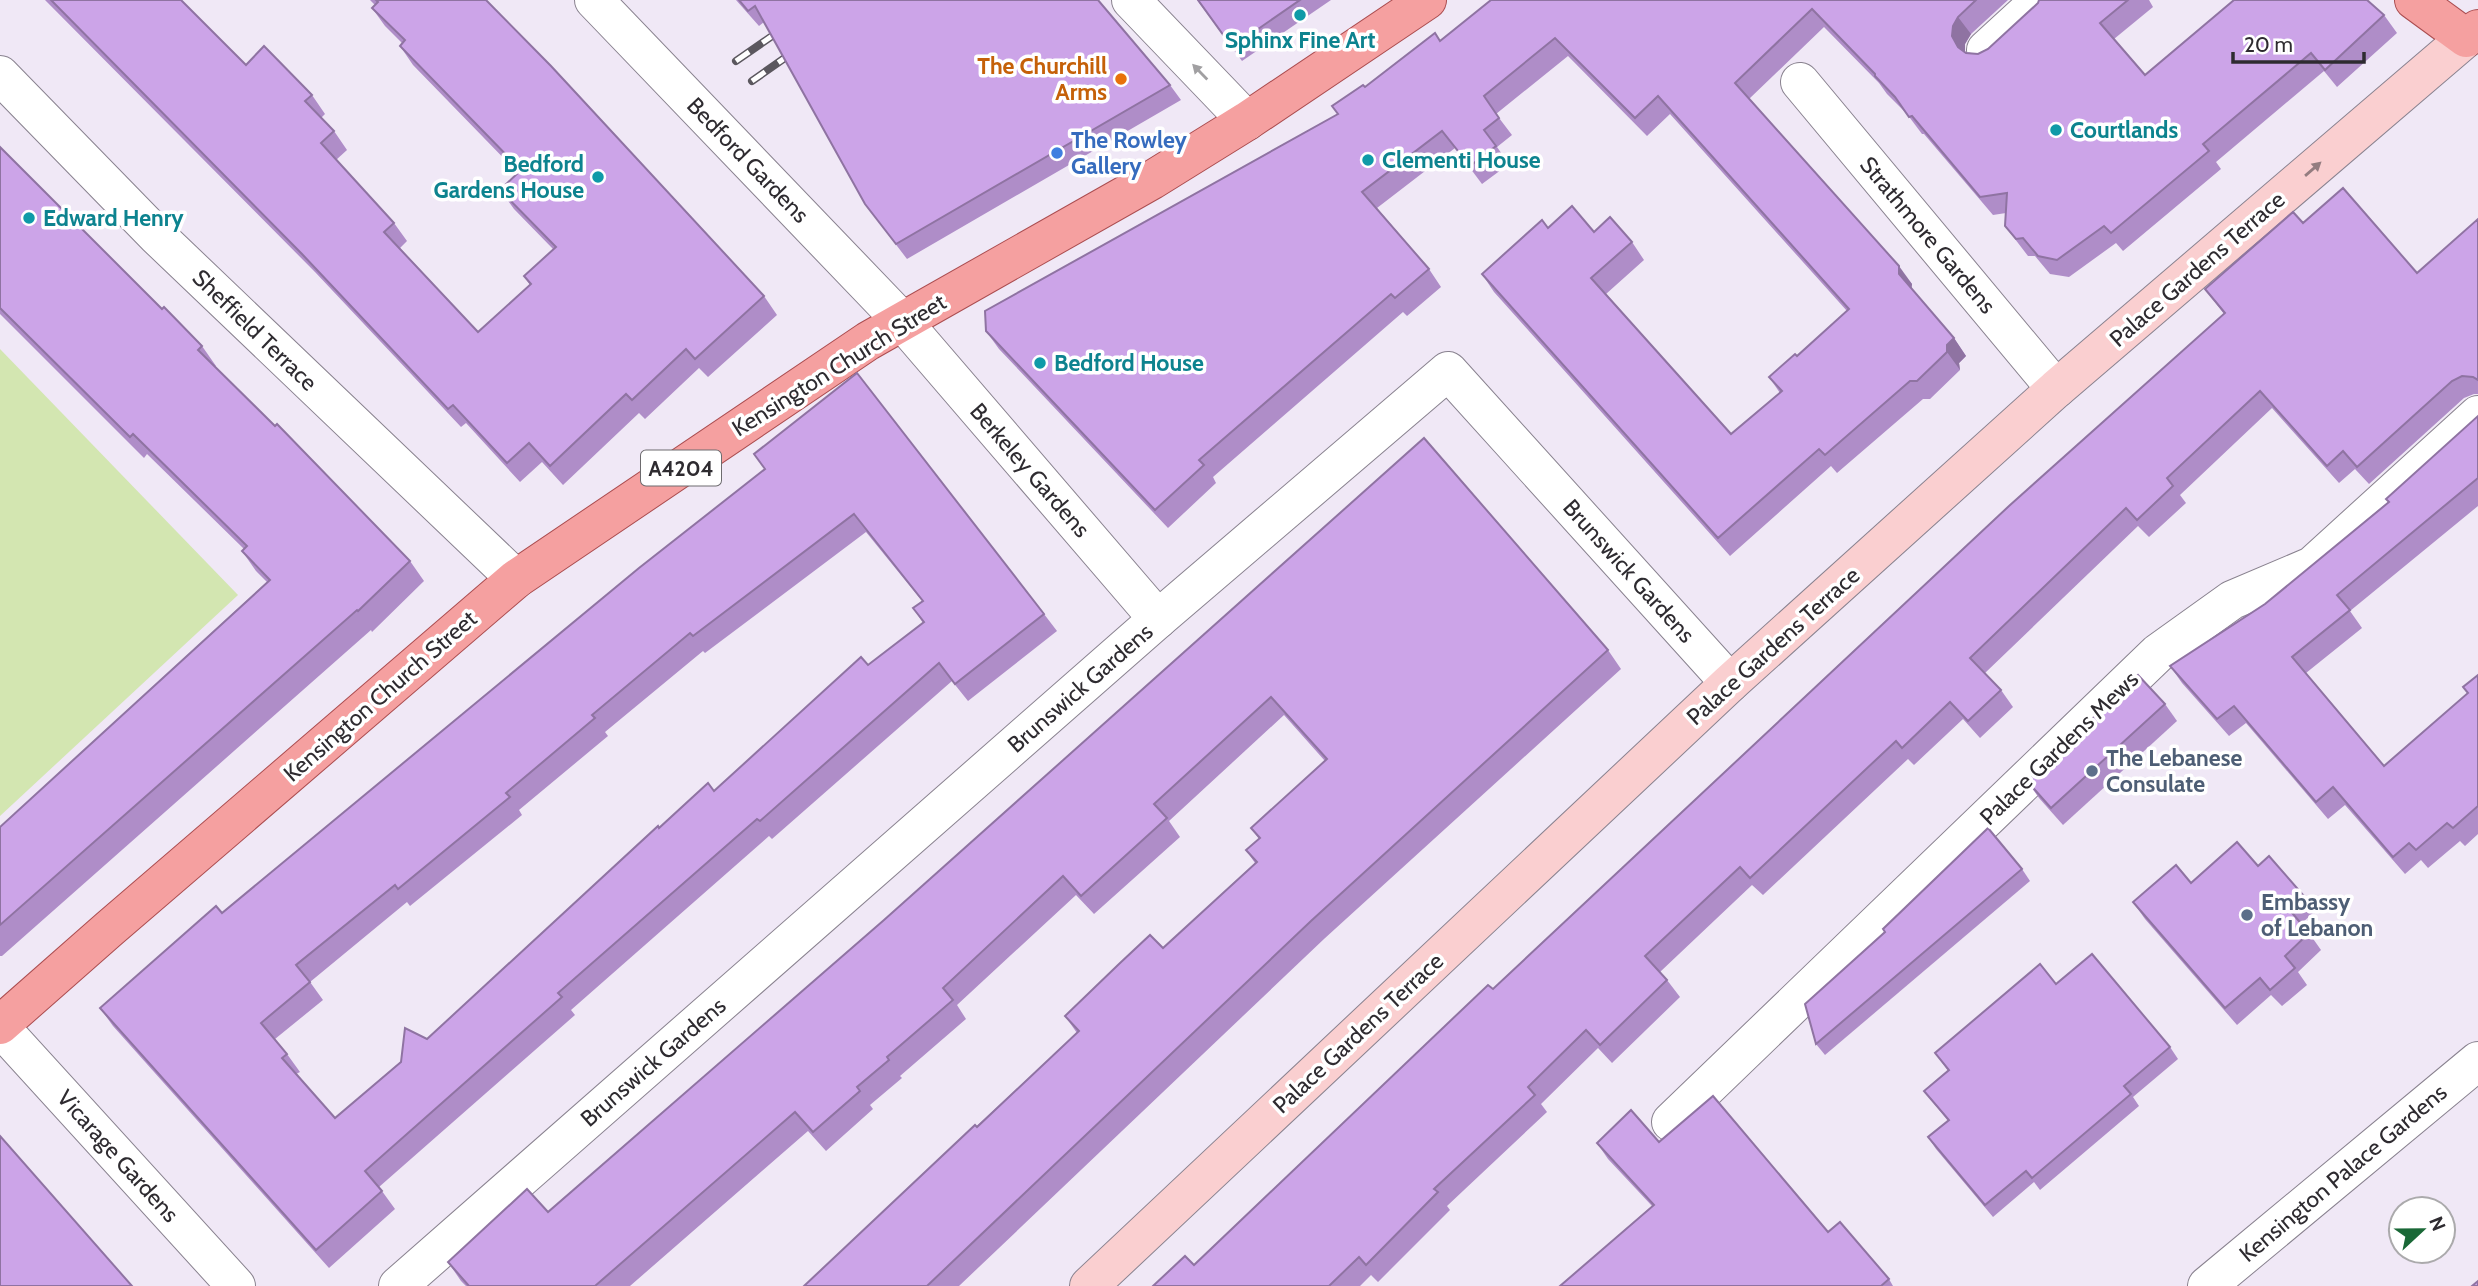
<svg xmlns="http://www.w3.org/2000/svg" width="2478" height="1286" viewBox="0 0 2478 1286" font-family="Cabin,sans-serif">
	<style>
		.green { fill: #d3e6b1 }
		.lines { fill: none; stroke-linecap: round; stroke-linejoin: round }
		.street-casing { stroke: #89828f; stroke-width: 40 }
		.secondary-casing { stroke: #89828f; stroke-width: 40 }
		.primary-casing { stroke: #ab4d50; stroke-width: 40 }
		.street { stroke: #fff; stroke-width: 38 }
		.secondary { stroke: #facfd0; stroke-width: 38 }
		.primary { stroke: #f5a0a0; stroke-width: 38 }
		.rail-casing { stroke: #5b575e; stroke-width: 8 }
		.rail { stroke: #fff; stroke-width: 5; stroke-dasharray: 16; stroke-linecap: butt }
		.wall { fill: #af8dc8; fill-rule: evenodd }
		.shaded-wall { fill: #8f73a2 }
		.building { fill: #cca4e8; stroke: #8f73a2; stroke-width: 2; fill-rule: evenodd }
		.oneway { fill: #a1a0a2 }
		.oneway2 { fill: #947d80 }
		.culture-dot { fill: #0f9aa8; stroke: #fff; stroke-width: 2.5 }
		.food-dot { fill: #e8710a; stroke: #fff; stroke-width: 2.5 }
		.shop-dot { fill: #3f7fe0; stroke: #fff; stroke-width: 2.5 }
		.service-dot { fill: #5c6f8a; stroke: #fff; stroke-width: 2.5 }
		.labels { text-anchor: middle; dominant-baseline: central; stroke-width: 7; stroke-linejoin: round; paint-order: stroke }
		.shield { fill: #fff; stroke: #6d6b6e; stroke-width: 2 }
		.shield-label { font-size: 21px; font-weight: bold; fill: #2e2b30 }
		.culture-label { font-size: 23px; font-weight: bold; fill: #0d838f; stroke: #fff; text-anchor: start }
		.food-label { font-size: 23px; font-weight: bold; fill: #c56008; stroke: #fff; text-anchor: end }
		.shop-label { font-size: 23px; font-weight: bold; fill: #366cbe; stroke: #fff; text-anchor: start }
		.street-label { font-size: 23px; fill: #2e2b30; stroke: #fff }
		.service-label { font-size: 23px; font-weight: bold; fill: #4e5e75; stroke: #fff; text-anchor: start }
	</style>
	<rect width="100%" height="100%" fill="#f0e8f6"/>
	<!-- green -->
	<path class="green" d="M0,349L238,595L0,816Z"/>
	<g class="lines">
		<defs>
			<g id="street">
				<path d="M594,0L902,321L1158,619"/>
				<path d="M1131,0L1247,121"/>
				<path d="M1986,50L2035,5"/>
				<path d="M0,75L157,236L516,579"/>
				<path d="M1800,82L2056,389"/>
				<path d="M0,1027L236,1286"/>
				<path d="M1671,1122L2158,653L2232,600L2312,566L2478,415"/>
				<path d="M398,1286L1158,619L1448,371L1730,683"/>
				<path d="M2207,1286L2478,1061"/>
			</g>
			<path id="secondary" d="M1089,1286L1730,683L2056,389L2466,38"/>
			<g id="primary">
				<path d="M2414,0L2466,38L2478,29"/>
				<path d="M0,1025L109,929L516,579L868,341L1152,180L1247,121L1427,0"/>
			</g>
		</defs>
		<!-- street casing -->
		<use href="#street" class="street-casing"/>
		<!-- secondary casing -->
		<use href="#secondary" class="secondary-casing"/>
		<!-- primary casing -->
		<use href="#primary" class="primary-casing"/>
		<!-- street -->
		<use href="#street" class="street"/>
		<!-- secondary -->
		<use href="#secondary" class="secondary"/>
		<!-- primary -->
		<use href="#primary" class="primary"/>
		<defs>
			<g id="rail">
				<path d="M736,61L788,25"/>
				<path d="M752,81L799,48"/>
			</g>
		</defs>
		<!-- rail casing -->
		<use href="#rail" class="rail-casing"/>
		<!-- rail -->
		<use href="#rail" class="rail"/>
	</g>
	<!-- wall -->
	<g class="wall">
		<path d="M45,0H181L246,65L312,95L325,114L321,118L334,131L347,150L336,160L394,223L407,241L400,248L478,332L530,285L524,276L553,249L514,209L500,190L518,173L413,65L400,46L402,43L385,26L372,8L375,5L370,0H486L764,296L777,315L708,377L699,368L645,419L639,413L563,485L542,462L520,482L466,423L461,427L315,272Z"/>
		<path d="M736,0H1098L1170,85L1181,100L907,259L865,204L764,22L759,26Z"/>
		<path d="M1197,0H1331L1242,61Z"/>
		<path d="M1491,0H2008L1971,34L1965,44V52L1978,54L1988,49L2038,3L2039,0H2149L2153,7L2114,39L2145,75L2384,15L2397,33L2337,87L2324,71L2216,162L2221,169L2123,251L2116,243L2069,277L2050,274L2035,256H2028L2005,226L2006,213L1993,215L1924,134H1922L1907,114L1887,94L1879,83L1824,27L1749,99L1912,284L1911,289L1954,338L1966,356L1959,363L1960,370L1930,399H1923L1837,473L1831,466L1730,556L1494,292L1482,274L1548,228L1594,232L1632,242L1644,260L1606,294L1731,434L1780,393L1769,377L1797,356L1847,311L1670,114L1647,136L1568,56L1496,114L1512,135L1497,147L1509,164L1482,184L1455,148L1377,208L1429,269L1441,287L1407,316L1403,312L1213,477L1216,483L1168,528L999,349L986,331L1338,114L1365,87L1440,41Z"/>
		<path d="M0,147L162,309L202,346L216,366L215,367L410,561L424,581L372,632L371,630L2,956H0V827L267,582L256,571L242,551L244,549L147,454L144,458L0,314Z"/>
		<path d="M2478,219V394H2474L2464,398L2369,484L2355,469L2339,483L2272,408L2180,495L2186,503L2149,537L2138,526L1985,673L2001,690L2013,707L1980,738L1963,719L1914,765L1908,759L1763,895L1752,885L1660,972L1667,980L1680,997L1612,1063L1598,1048L1541,1104L1547,1112L1447,1206L1450,1210L1378,1282L1371,1275L1360,1286H1153L1194,1265L2224,314L2205,289L2303,223L2417,273Z"/>
		<path d="M2478,416V506L2350,611L2362,628L2306,673L2384,766L2468,693L2463,687L2478,675V834L2465,846L2460,841L2428,868L2421,860L2405,874L2345,805L2328,819L2246,723L2229,736L2182,683L2170,666L2265,604L2388,502Z"/>
		<path d="M1424,438L1608,650L1621,669L1324,939L959,1286H804L1077,1033L1065,1016L1163,948L1255,863L1246,850L1259,839L1251,828L1325,761L1284,715L1169,821L1180,837L1094,914L1076,895L957,1005L966,1019L900,1076L902,1078L870,1105L873,1109L826,1151L808,1131L630,1286H466L461,1281L448,1262L548,1212L884,920Z"/>
		<path d="M754,454L1044,614L1057,631L968,701L952,681L772,839L769,836L571,1010L575,1015L379,1187L395,1209L329,1268L113,1026L100,1008L222,913L765,469ZM866,532L922,601L913,608L923,623L714,791L659,828L427,1039L335,1118L296,1074L300,1072L287,1054L275,1039L323,1000L310,982L407,902L410,906L522,815L519,810L608,736L605,732L703,651L705,653Z"/>
		<path d="M2165,704L2177,721L2063,825L2039,798L2027,781Z"/>
		<path d="M2258,866L2303,895L2314,912L2301,924L2309,933L2321,950L2298,972L2307,985L2282,1006L2271,995L2237,1025L2145,919L2133,902L2191,883Z"/>
		<path d="M2022,869L2030,881L1825,1055L1816,1044Z"/>
		<path d="M2056,984L2170,1047L2178,1059L2133,1097L2139,1106L2040,1190L2034,1182L1993,1217L1936,1149L1928,1137L1948,1121L1924,1091L1948,1071L1935,1053Z"/>
		<path d="M1659,1142L1828,1232L1889,1279L1893,1286H1560L1652,1206L1608,1159L1597,1143Z"/>
	</g>
	<!-- shaded-wall -->
	<g class="shaded-wall">
		<path d="M1958,17L1971,34L1965,44V54L1958,47L1952,36L1953,26Z"/>
		<path d="M1899,266L1912,284L1911,292L1899,274Z"/>
		<path d="M1954,338L1966,356L1959,363L1960,370L1947,352V345Z"/>
	</g>
	<!-- building -->
	<g class="building">
		<path d="M51,0H181L246,65L264,46L312,95L305,101L334,131L321,143L394,223L384,232L478,332L531,284L524,276L556,247L500,190L521,170L400,46L405,40L372,8L378,2L376,0H486L551,66L764,296L695,359L686,349L632,400L626,394L550,466L529,443L507,463L453,405L448,409L302,254Z"/>
		<path d="M739,0H1098L1170,85L896,244L865,204L755,6L748,11Z"/>
		<path d="M1198,0H1300L1232,47Z"/>
		<path d="M1491,0H1976L1958,17L1953,26L1952,36L1958,47L1966,53L1978,54L1988,49L2038,3L2039,0H2128L2100,23L2145,75L2234,0H2367L2384,15L2325,70L2311,53L2203,144L2209,151L2111,233L2104,226L2057,260L2038,256L2023,238L2016,239L2005,226L2007,193L1980,197L1912,116L1909,117L1895,97L1875,76V74L1812,9L1735,83L1899,266V274L1954,338L1947,345V352L1917,381H1910L1825,455L1819,449L1718,538L1482,274L1542,220L1548,228L1572,206L1594,232L1610,217L1632,242L1591,278L1731,434L1782,391L1769,377L1795,354L1797,356L1849,309L1658,96L1635,118L1555,38L1484,96L1499,118L1484,130L1496,146L1470,166L1442,131L1362,192L1429,269L1395,298L1391,294L1199,460L1204,465L1155,510L986,331L985,311L1338,114L1332,106L1363,85L1365,87L1435,33L1440,41Z"/>
		<path d="M0,147L162,309L164,307L202,346L198,350L275,426L277,424L410,561L358,611L357,610L0,925V827L270,580L242,551L247,546L133,434L130,437L0,308Z"/>
		<path d="M2343,188L2417,273L2478,219V380L2473,377L2462,376L2452,381L2357,467L2343,451L2327,466L2260,391L2167,478L2173,486L2137,520L2126,508L1970,658L2001,690L1968,721L1950,702L1902,748L1896,741L1750,878L1740,867L1645,956L1667,980L1600,1045L1586,1030L1528,1087L1535,1095L1434,1189L1438,1192L1366,1265L1359,1257L1329,1286H1153L1185,1256L1194,1265L1488,985L1493,989L2009,506L2225,313L2205,289L2293,212L2303,223Z"/>
		<path d="M857,373L1044,614L955,684L939,663L760,821L757,819L558,993L562,997L365,1171L382,1191L316,1250L100,1008L216,906L222,913L639,568L765,469L754,454ZM854,514L923,601L913,608L924,622L868,665L861,657L714,791L708,783L659,828L658,826L427,1039L405,1028L401,1062L335,1118L282,1058L287,1054L261,1023L310,982L296,965L395,885L398,889L510,797L506,793L595,718L592,715L690,633L693,636Z"/>
		<path d="M2478,416V478L2337,595L2350,610L2292,657L2384,766L2468,693L2463,687L2478,675V806L2453,828L2447,823L2416,850L2409,843L2393,857L2333,787L2316,802L2234,706L2217,719L2170,666L2265,604L2389,502L2386,499Z"/>
		<path d="M1424,438L1608,650L1311,921L927,1286H804L975,1125L977,1127L1079,1031L1065,1016L1119,964L1150,935L1163,948L1257,862L1246,850L1260,838L1251,828L1327,759L1271,697L1154,804L1167,818L1081,896L1063,876L943,988L953,1000L887,1057L889,1060L857,1087L860,1091L813,1132L795,1112L595,1286H469L448,1262L527,1189L548,1212L884,920Z"/>
		<path d="M2138,675L2165,704L2051,808L2027,781Z"/>
		<path d="M1988,828L2022,869L1816,1044L1805,1004L1885,932L1883,929Z"/>
		<path d="M2237,842L2258,866L2269,856L2303,895L2288,908L2309,933L2285,956L2295,968L2270,990L2260,978L2225,1008L2133,902L2176,865L2191,883Z"/>
		<path d="M2092,954L2170,1047L2124,1086L2131,1094L2032,1178L2026,1171L1985,1205L1928,1137L1949,1120L1924,1091L1949,1070L1935,1053L2040,964L2056,984Z"/>
		<path d="M1713,1096L1828,1232L1840,1222L1889,1279L1881,1286H1560L1654,1205L1597,1143L1631,1110L1659,1142Z"/>
		<path d="M0,1136L132,1286H0Z"/>
		<path d="M2478,1281V1286H2472Z"/>
	</g>
	<!-- one-way arrows -->
	<defs><path id="oneway-solid" d="M-6-.8H1V-3.2L6.5 0L1 3.2V.8H-6Z" transform="scale(1.75)"/></defs>
	<use class="oneway" href="#oneway-solid" transform="translate(1200 72) rotate(-134)"/>
	<use class="oneway2" href="#oneway-solid" transform="translate(2313 169) rotate(-41)"/>
	<!-- markers -->
	<g class="culture-dot">
		<circle cx="1300" cy="15" r="7"/>
		<circle cx="2056" cy="130" r="7"/>
		<circle cx="1368" cy="160" r="7"/>
		<circle cx="598" cy="177" r="7"/>
		<circle cx="29" cy="218" r="7"/>
		<circle cx="1040" cy="363" r="7"/>
	</g>
	<circle class="food-dot" cx="1121" cy="79" r="7"/>
	<circle class="shop-dot" cx="1057" cy="153" r="7"/>
	<g class="service-dot">
		<circle cx="2092" cy="771" r="7"/>
		<circle cx="2247" cy="915" r="7"/>
	</g>
	<g class="labels">
		<!-- shield labels -->
		<rect class="shield" x="641" y="450.5" width="80" height="35" rx="5"/>
		<g class="shield-label">
			<text x="681" y="468">A4204</text>
		</g>
		<!-- culture labels -->
		<g class="culture-label">
			<text x="1300" y="40" text-anchor="middle">Sphinx Fine Art</text>
			<text x="2070" y="130">Courtlands</text>
			<text x="1382" y="160">Clementi House</text>
			<text x="584" y="164" text-anchor="end">Bedford<tspan x="584" dy="26">Gardens House</tspan></text>
			<text x="43" y="218">Edward Henry</text>
			<text x="1054" y="363">Bedford House</text>
		</g>
		<!-- food labels -->
		<g class="food-label">
			<text x="1107" y="66">The Churchill<tspan x="1107" dy="26">Arms</tspan></text>
		</g>
		<!-- shop labels -->
		<g class="shop-label">
			<text x="1071" y="140">The Rowley<tspan x="1071" dy="26">Gallery</tspan></text>
		</g>
		<!-- street labels -->
		<g class="street-label">
			<text transform="translate(748 160) rotate(46)">Bedford Gardens</text>
			<text transform="translate(1928 235) rotate(50)">Strathmore Gardens</text>
			<text transform="translate(2197 269) rotate(-41)">Palace Gardens Terrace</text>
			<text transform="translate(255 330) rotate(44)">Sheffield Terrace</text>
			<text transform="translate(839 365) rotate(-32)">Kensington Church Street</text>
			<text transform="translate(1030 470) rotate(49)">Berkeley Gardens</text>
			<text transform="translate(1629 571) rotate(48)">Brunswick Gardens</text>
			<text transform="translate(1773 646) rotate(-42)">Palace Gardens Terrace</text>
			<text transform="translate(1080 688) rotate(-41)">Brunswick Gardens</text>
			<text transform="translate(380 696) rotate(-41)">Kensington Church Street</text>
			<text transform="translate(2059 748) rotate(-44)">Palace Gardens Mews</text>
			<text transform="translate(1358 1033) rotate(-43)">Palace Gardens Terrace</text>
			<text transform="translate(653 1062) rotate(-41)">Brunswick Gardens</text>
			<text transform="translate(118 1156) rotate(48)">Vicarage Gardens</text>
			<text transform="translate(2343 1173) rotate(-40)">Kensington Palace Gardens</text>
		</g>
		<!-- service labels -->
		<g class="service-label">
			<text x="2106" y="758">The Lebanese<tspan x="2106" dy="26">Consulate</tspan></text>
			<text x="2261" y="902">Embassy<tspan x="2261" dy="26">of Lebanon</tspan></text>
		</g>
	</g>
	<!-- north arrow -->
	<g transform="translate(2422 1230) rotate(68)"><circle r="33" fill="#ffffff" stroke="#abaaac" stroke-width="2"/>
	<path d="M0-5L12 26L0 18L-12 26Z" fill="#1a6837"/>
	<text y="-10" font-size="19" font-weight="bold" text-anchor="middle" fill="#2e2b30">N</text>
	</g>
	<!-- scale -->
	<path d="M2233 52v10h131v-10" fill="none" stroke="#2e2b30" stroke-width="3.5"/>
	<text x="2244" y="52" font-size="21" fill="#2e2b30" stroke="#ffffff" stroke-width="5" paint-order="stroke">20 m</text>
</svg>
